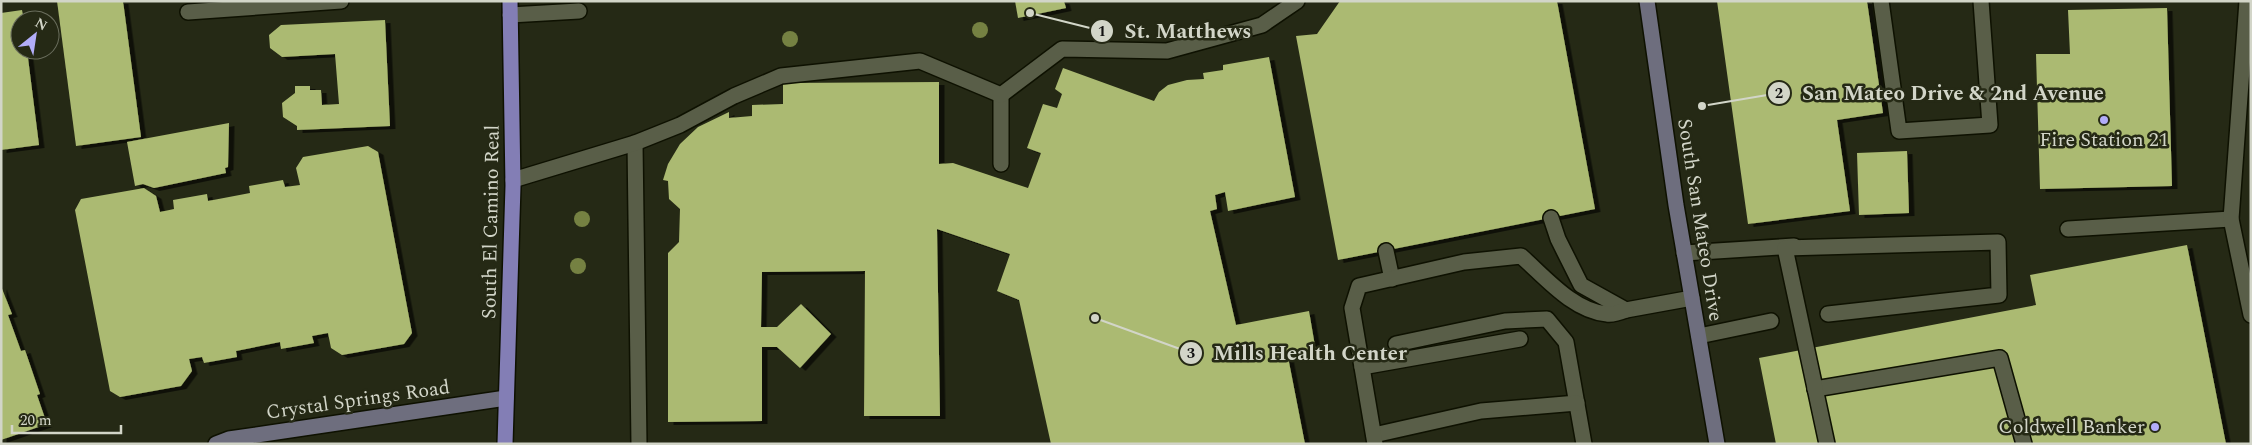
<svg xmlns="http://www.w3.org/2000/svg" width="2252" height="445" viewBox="0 0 2252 445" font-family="Spectral,serif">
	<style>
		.building { fill: #abba72; filter: url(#shadow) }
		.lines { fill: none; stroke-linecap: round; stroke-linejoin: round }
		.lane-casing { stroke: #0e1101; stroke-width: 18 }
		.street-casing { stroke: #0e1101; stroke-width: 18 }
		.secondary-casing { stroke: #0e1101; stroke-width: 18 }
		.primary-casing { stroke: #0e1101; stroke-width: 18 }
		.lane { stroke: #595e48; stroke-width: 15 }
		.street { stroke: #595e48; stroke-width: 15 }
		.secondary { stroke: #6e6e7e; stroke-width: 15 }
		.primary { stroke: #837eb5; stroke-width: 15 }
		.tree { fill: #758142 }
		.poi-dot { fill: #b2adf9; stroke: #252915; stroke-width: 2 }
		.labels { text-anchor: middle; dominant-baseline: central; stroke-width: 5; stroke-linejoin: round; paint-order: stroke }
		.poi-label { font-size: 20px; fill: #d2d5c8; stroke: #252915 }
		.street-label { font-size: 20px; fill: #d2d5c8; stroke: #252915 }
		.leader { fill: none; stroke: #d2d5c8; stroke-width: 2 }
		.callout-dot { fill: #d2d5c8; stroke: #252915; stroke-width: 2 }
		.mark-label { font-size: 15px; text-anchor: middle; font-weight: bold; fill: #111 }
		.callout-label { font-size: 21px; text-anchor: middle; font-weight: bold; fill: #d2d5c8; stroke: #252915; stroke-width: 5; stroke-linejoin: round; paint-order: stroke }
	</style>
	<defs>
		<filter id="shadow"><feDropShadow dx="5.5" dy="3" stdDeviation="0" flood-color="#0009"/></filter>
	</defs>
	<rect width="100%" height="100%" fill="#252915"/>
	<!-- building -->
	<g class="building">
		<path d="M57,1H123L141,137L76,146Z"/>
		<path d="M1015,1H1064L1066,8L1018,18Z"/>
		<path d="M1340,1H1557L1595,209L1338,260L1296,36L1317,34Z"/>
		<path d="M1717,1H1867L1883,113L1837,120L1850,211L1748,224Z"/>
		<path d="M2167,8L2172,186L2040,189L2036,54H2070L2068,10Z"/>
		<path d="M22,10L24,20H20V50H27L39,145L1,150V13Z"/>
		<path d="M385,20L390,126L297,130V126L283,117L282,103L295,93V86H310V90H321L322,105L339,104L335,54L282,57L270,48L269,35L281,25Z"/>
		<path d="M1269,57L1295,197L1228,211L1225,192L1215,195L1217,209L1210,211L1236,325L1309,311L1316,352L1288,357L1305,444H1051L1019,300L997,291L1010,254L937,229L940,416H864L865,271L762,272L761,327H777L801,304L831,334L800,368L777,347H762V421L668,422V253L679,242L680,209L669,199L668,181L663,180L668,164L680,144L698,127L729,112V118L752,116V105L783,104V83L939,82V164L953,163L1028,188L1041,153L1027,148L1043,104L1057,108L1062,94L1055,89L1063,68L1154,101L1159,92L1168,85L1187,80L1204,79L1203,73L1223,70V65Z"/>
		<path d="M229,123L228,167L225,168L226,173L154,188L143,184L135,186L127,142Z"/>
		<path d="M368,146L378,152L412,333L404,344L342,355L331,348L328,333L312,336L314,343L281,349L280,342L236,351L237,357L204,363L202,357L189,359L192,371L181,386L120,397L110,391L75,210L81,199L144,188L156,196L160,212L174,209L173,200L207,194L208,201L250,193L249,186L283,180L285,187L300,185L296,168L303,157Z"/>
		<path d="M1907,151L1909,213L1859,215L1857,153Z"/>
		<path d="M2187,245L2226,444H1776L1759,358L2036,305L2030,275Z"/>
		<path d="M1,286L12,314L8,315L21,351L25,350L40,394L37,395L47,424L1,440Z"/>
	</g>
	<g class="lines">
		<defs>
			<g id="lane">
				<path d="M1881,1L1899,131L1990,125L1981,1"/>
				<path d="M188,12L341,1"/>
				<path d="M510,15L579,11"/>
				<path d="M1001,95V164"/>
				<path d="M635,143L639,444"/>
				<path d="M513,180L635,143L680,125L734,96L781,76L920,61L1001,95L1062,49L1167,51L1262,25L1297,1"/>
				<path d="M1551,218L1558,239L1581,285L1626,310L1692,298"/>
				<path d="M2068,229L2231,219"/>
				<path d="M1386,251L1392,279"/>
				<path d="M1684,253L1794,246"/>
				<path d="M1699,336L1771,321"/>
				<path d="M1396,344L1505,321L1547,319L1566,342L1584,444"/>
				<path d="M1362,367L1520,339"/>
				<path d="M1815,389L2000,358L2024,444"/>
				<path d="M1374,435L1481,411L1577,403"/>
				<path d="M1375,444L1352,308L1359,286L1464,262L1521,256C1545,277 1573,311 1607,314C1613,315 1621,312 1626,310"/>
				<path d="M1827,444L1785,248L1998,242L1999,295L1828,314"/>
			</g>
			<path id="street" d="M2247,1L2231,219L2251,315"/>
			<g id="secondary">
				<path d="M1647,1L1676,205L1717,444"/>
				<path d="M216,444L229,439L506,398"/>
			</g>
			<path id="primary" d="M505,444L513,186L510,1"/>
		</defs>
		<!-- lane casing -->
		<use href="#lane" class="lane-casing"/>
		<!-- street casing -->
		<use href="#street" class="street-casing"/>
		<!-- secondary casing -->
		<use href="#secondary" class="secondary-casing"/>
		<!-- primary casing -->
		<use href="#primary" class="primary-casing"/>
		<!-- lane -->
		<use href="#lane" class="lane"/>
		<!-- street -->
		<use href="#street" class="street"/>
		<!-- secondary -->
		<use href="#secondary" class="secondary"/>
		<!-- primary -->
		<use href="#primary" class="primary"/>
	</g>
	<!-- trees -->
	<g class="tree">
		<circle cx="980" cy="30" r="8"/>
		<circle cx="790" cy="39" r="8"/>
		<circle cx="582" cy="219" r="8"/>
		<circle cx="578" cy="266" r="8"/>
	</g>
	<!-- markers -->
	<g class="poi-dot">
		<circle cx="2104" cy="120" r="5"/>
		<circle cx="2155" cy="427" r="5"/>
	</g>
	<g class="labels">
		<!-- poi labels -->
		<g class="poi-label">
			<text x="2104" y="140">Fire Station 21</text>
			<text x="2145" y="427" text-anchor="end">Coldwell Banker</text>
		</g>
		<!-- street labels -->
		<g class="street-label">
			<text transform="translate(1700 220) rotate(81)">South San Mateo Drive</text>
			<text transform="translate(491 222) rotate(-89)">South El Camino Real</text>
			<text transform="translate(358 400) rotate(-8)">Crystal Springs Road</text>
		</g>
	</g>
	<!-- callouts -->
	<path class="leader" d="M1030 13L1102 31M1702 106L1779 93M1095 318L1191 353"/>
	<g class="callout-dot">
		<circle cx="1030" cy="13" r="5"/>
		<circle cx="1702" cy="106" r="5"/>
		<circle cx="1095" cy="318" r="5"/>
		<circle cx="1102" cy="31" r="12"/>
		<circle cx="1779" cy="93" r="12"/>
		<circle cx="1191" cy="353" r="12"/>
	</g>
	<g class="mark-label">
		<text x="1102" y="36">1</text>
		<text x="1779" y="98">2</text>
		<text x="1191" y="358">3</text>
	</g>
	<g class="callout-label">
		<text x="1188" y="38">St. Matthews</text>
		<text x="1953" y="100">San Mateo Drive &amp; 2nd Avenue</text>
		<text x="1310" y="360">Mills Health Center</text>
	</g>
	<!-- border -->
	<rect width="2252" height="445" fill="none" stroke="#d2d5c8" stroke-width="5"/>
	<!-- north arrow -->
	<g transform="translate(35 35) rotate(30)"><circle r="24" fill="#252915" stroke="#6a6e5d"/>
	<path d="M0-4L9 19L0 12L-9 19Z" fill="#b2adf9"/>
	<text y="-8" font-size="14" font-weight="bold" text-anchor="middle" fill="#d2d5c8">N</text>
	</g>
	<!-- scale -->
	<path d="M12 425v8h109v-8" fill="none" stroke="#d2d5c8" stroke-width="2.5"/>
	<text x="20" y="425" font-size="15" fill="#d2d5c8" stroke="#252915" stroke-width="4" paint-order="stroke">20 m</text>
</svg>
